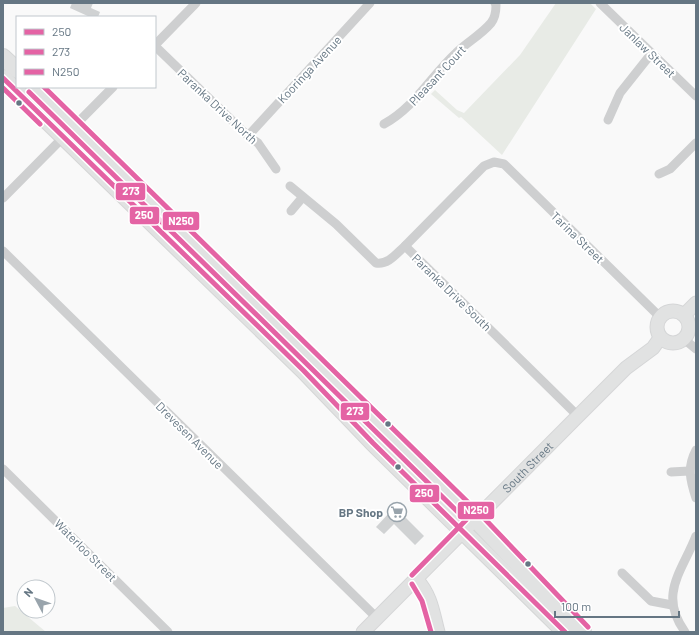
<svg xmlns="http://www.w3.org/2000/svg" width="699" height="635" viewBox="0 0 699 635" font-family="Barlow,sans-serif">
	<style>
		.green { fill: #e8ebe6 }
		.building { fill: #d0d2d3 }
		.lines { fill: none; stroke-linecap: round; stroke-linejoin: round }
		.secondary-casing { stroke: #d5d6d7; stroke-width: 15 }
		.highway-casing { stroke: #d5d6d6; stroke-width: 18 }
		.street { stroke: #cecfd0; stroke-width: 9 }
		.secondary { stroke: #e1e2e2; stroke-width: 13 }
		.highway { stroke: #e1e2e2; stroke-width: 16 }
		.bus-1-casing { stroke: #fff; stroke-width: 8 }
		.bus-2-casing { stroke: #fff; stroke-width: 8 }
		.bus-3-casing { stroke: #fff; stroke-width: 8 }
		.bus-1 { stroke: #e463a4; stroke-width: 5 }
		.bus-2 { stroke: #e463a4; stroke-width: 5 }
		.bus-3 { stroke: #e463a4; stroke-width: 5 }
		.bus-dot { fill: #657683; stroke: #fff; stroke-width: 1.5 }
		.labels { text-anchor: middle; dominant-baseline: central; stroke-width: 4; stroke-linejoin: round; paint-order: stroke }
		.street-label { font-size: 12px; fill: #657683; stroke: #fff }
		.poi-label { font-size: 12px; font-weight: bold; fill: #657683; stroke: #fff; text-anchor: end }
		.line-badge { stroke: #fff; stroke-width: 1.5 }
		.badge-label { font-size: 11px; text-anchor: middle; font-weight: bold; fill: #fff }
	</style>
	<rect width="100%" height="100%" fill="#f9f9f9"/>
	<!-- green -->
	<g class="green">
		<path d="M556,3H590L596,9L502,155L461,117L459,118L431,94L435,90L457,110L464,113L520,55Z"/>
		<path d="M15,606L46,632H3V608Z"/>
	</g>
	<!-- building -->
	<g class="building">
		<path d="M72,3H93L91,8L100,12L98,17H90L70,8Z"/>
		<path d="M395,504L397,506L399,504L403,508V515L424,536L415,545L394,524L384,534L376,527L391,511L390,510Z"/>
	</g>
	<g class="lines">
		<defs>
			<g id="secondary">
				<circle cx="673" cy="327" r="16"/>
				<path d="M684,315L696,303"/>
				<path d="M417,580C431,595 433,613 438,632"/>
				<path id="s1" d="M363,632L578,416L626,368L653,348L660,338"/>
			</g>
			<g id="highway">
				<path d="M3,57L17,70"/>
				<path d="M3,78L304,371L373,443L565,632"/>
				<path d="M34,87L476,520L583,632"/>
			</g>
		</defs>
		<!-- secondary casing -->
		<use href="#secondary" class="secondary-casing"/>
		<!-- highway casing -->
		<use href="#highway" class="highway-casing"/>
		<!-- street -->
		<g class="street">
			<path d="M600,3L696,96"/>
			<path d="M155,45L196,3"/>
			<path d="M155,46L248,136L258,143L276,169"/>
			<path d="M608,120L620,93L651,54"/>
			<path d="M384,124C415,107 431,76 456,53C467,42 481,35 491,23C495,18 496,11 496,5L495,3"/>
			<path d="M248,136L370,3"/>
			<path d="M659,174L670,169L696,143"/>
			<path d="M290,186L336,224L376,263C388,265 396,254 405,246L578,416"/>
			<path d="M3,198L113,87"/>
			<path d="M291,211L302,198"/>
			<path d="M405,246L484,166L494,162L504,164L660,317"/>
			<path d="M3,251L377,618"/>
			<path d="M684,339L696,349"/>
			<path d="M696,450C687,467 690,480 696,498"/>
			<path d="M3,469L168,632"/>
			<path d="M671,472L689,471"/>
			<path d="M622,573L651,601L672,605"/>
			<path d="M685,632C658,594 682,572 696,536"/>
		</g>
		<!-- secondary -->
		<use href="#secondary" class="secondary"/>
		<!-- highway -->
		<use href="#highway" class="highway"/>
		<defs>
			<path id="bus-1" d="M3,78L304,371L373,443L565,632"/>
			<g id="bus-2">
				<path d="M3,88L40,124"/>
				<path d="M29,92L466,520L412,575"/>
				<path d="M412,584L422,601L431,632"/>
			</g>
			<path id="bus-3" d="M44,87L481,515L588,627"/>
		</defs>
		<!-- bus-1 casing -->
		<use href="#bus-1" class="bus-1-casing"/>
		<!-- bus-2 casing -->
		<use href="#bus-2" class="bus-2-casing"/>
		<!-- bus-3 casing -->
		<use href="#bus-3" class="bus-3-casing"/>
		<!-- bus-1 -->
		<use href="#bus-1" class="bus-1"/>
		<!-- bus-2 -->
		<use href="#bus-2" class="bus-2"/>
		<!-- bus-3 -->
		<use href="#bus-3" class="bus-3"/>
	</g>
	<!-- icons -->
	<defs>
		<symbol id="supermarket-ring" viewBox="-11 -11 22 22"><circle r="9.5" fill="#fff" stroke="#99a4ac" stroke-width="1.5"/><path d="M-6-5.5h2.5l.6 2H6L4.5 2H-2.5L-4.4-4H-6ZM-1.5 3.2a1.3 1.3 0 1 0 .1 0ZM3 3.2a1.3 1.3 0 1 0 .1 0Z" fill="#99a4ac"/></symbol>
	</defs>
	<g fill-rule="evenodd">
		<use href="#supermarket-ring" x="386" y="501" width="22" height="22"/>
	</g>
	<!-- markers -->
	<g class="bus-dot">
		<circle cx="19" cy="103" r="3.5"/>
		<circle cx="388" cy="424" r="3.5"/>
		<circle cx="398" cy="467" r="3.5"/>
		<circle cx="528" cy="564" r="3.5"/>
	</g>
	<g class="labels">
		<!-- street labels -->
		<g class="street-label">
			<text transform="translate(648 50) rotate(44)">Janlaw Street</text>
			<text transform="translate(309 69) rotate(-47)">Kooringa Avenue</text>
			<text transform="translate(437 75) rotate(-47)">Pleasant Court</text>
			<text transform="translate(218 106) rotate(43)">Paranka Drive North</text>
			<text transform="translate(578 237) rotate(44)">Tarina Street</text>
			<text transform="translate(452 292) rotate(44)">Paranka Drive South</text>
			<text transform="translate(190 435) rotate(45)">Drevesen Avenue</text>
			<text stroke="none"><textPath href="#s1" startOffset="233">South Street</textPath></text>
			<text transform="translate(86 550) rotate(45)">Waterloo Street</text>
		</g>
		<!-- poi labels -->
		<g class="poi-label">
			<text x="383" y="512">BP Shop</text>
		</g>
	</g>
	<g class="line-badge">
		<rect x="115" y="182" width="31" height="19" rx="4" fill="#e463a4"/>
		<rect x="129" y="206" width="31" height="19" rx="4" fill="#e463a4"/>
		<rect x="162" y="211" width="38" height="20" rx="4" fill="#e463a4"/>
		<rect x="340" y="402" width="30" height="19" rx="4" fill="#e463a4"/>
		<rect x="409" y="484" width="31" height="19" rx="4" fill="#e463a4"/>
		<rect x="457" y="501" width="38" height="19" rx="4" fill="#e463a4"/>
	</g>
	<g class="badge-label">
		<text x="131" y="195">273</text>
		<text x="144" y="219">250</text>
		<text x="181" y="225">N250</text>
		<text x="355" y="415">273</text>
		<text x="424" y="497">250</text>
		<text x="476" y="514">N250</text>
	</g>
	<!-- border -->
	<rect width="699" height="635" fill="none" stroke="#657683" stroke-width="8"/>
	<!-- legend -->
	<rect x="16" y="16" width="140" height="72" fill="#ffffff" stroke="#c1c8cd"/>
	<rect x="24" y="29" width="20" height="6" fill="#e463a4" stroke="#c1c8cd"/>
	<text x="52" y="36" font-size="12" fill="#657683">250</text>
	<rect x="24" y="49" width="20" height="6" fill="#e463a4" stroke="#c1c8cd"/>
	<text x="52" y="56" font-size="12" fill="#657683">273</text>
	<rect x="24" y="69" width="20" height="6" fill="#e463a4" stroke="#c1c8cd"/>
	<text x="52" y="76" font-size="12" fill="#657683">N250</text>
	<!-- north arrow -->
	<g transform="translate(36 599) rotate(311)"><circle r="19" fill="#ffffff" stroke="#c1c8cd"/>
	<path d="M0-3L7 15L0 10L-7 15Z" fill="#99a4ac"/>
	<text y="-6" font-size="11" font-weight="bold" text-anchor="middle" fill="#657683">N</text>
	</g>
	<!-- scale -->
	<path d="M555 611v6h124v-6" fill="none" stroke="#657683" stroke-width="2"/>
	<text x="561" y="611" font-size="12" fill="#657683" stroke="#ffffff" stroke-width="3" paint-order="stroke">100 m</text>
</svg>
